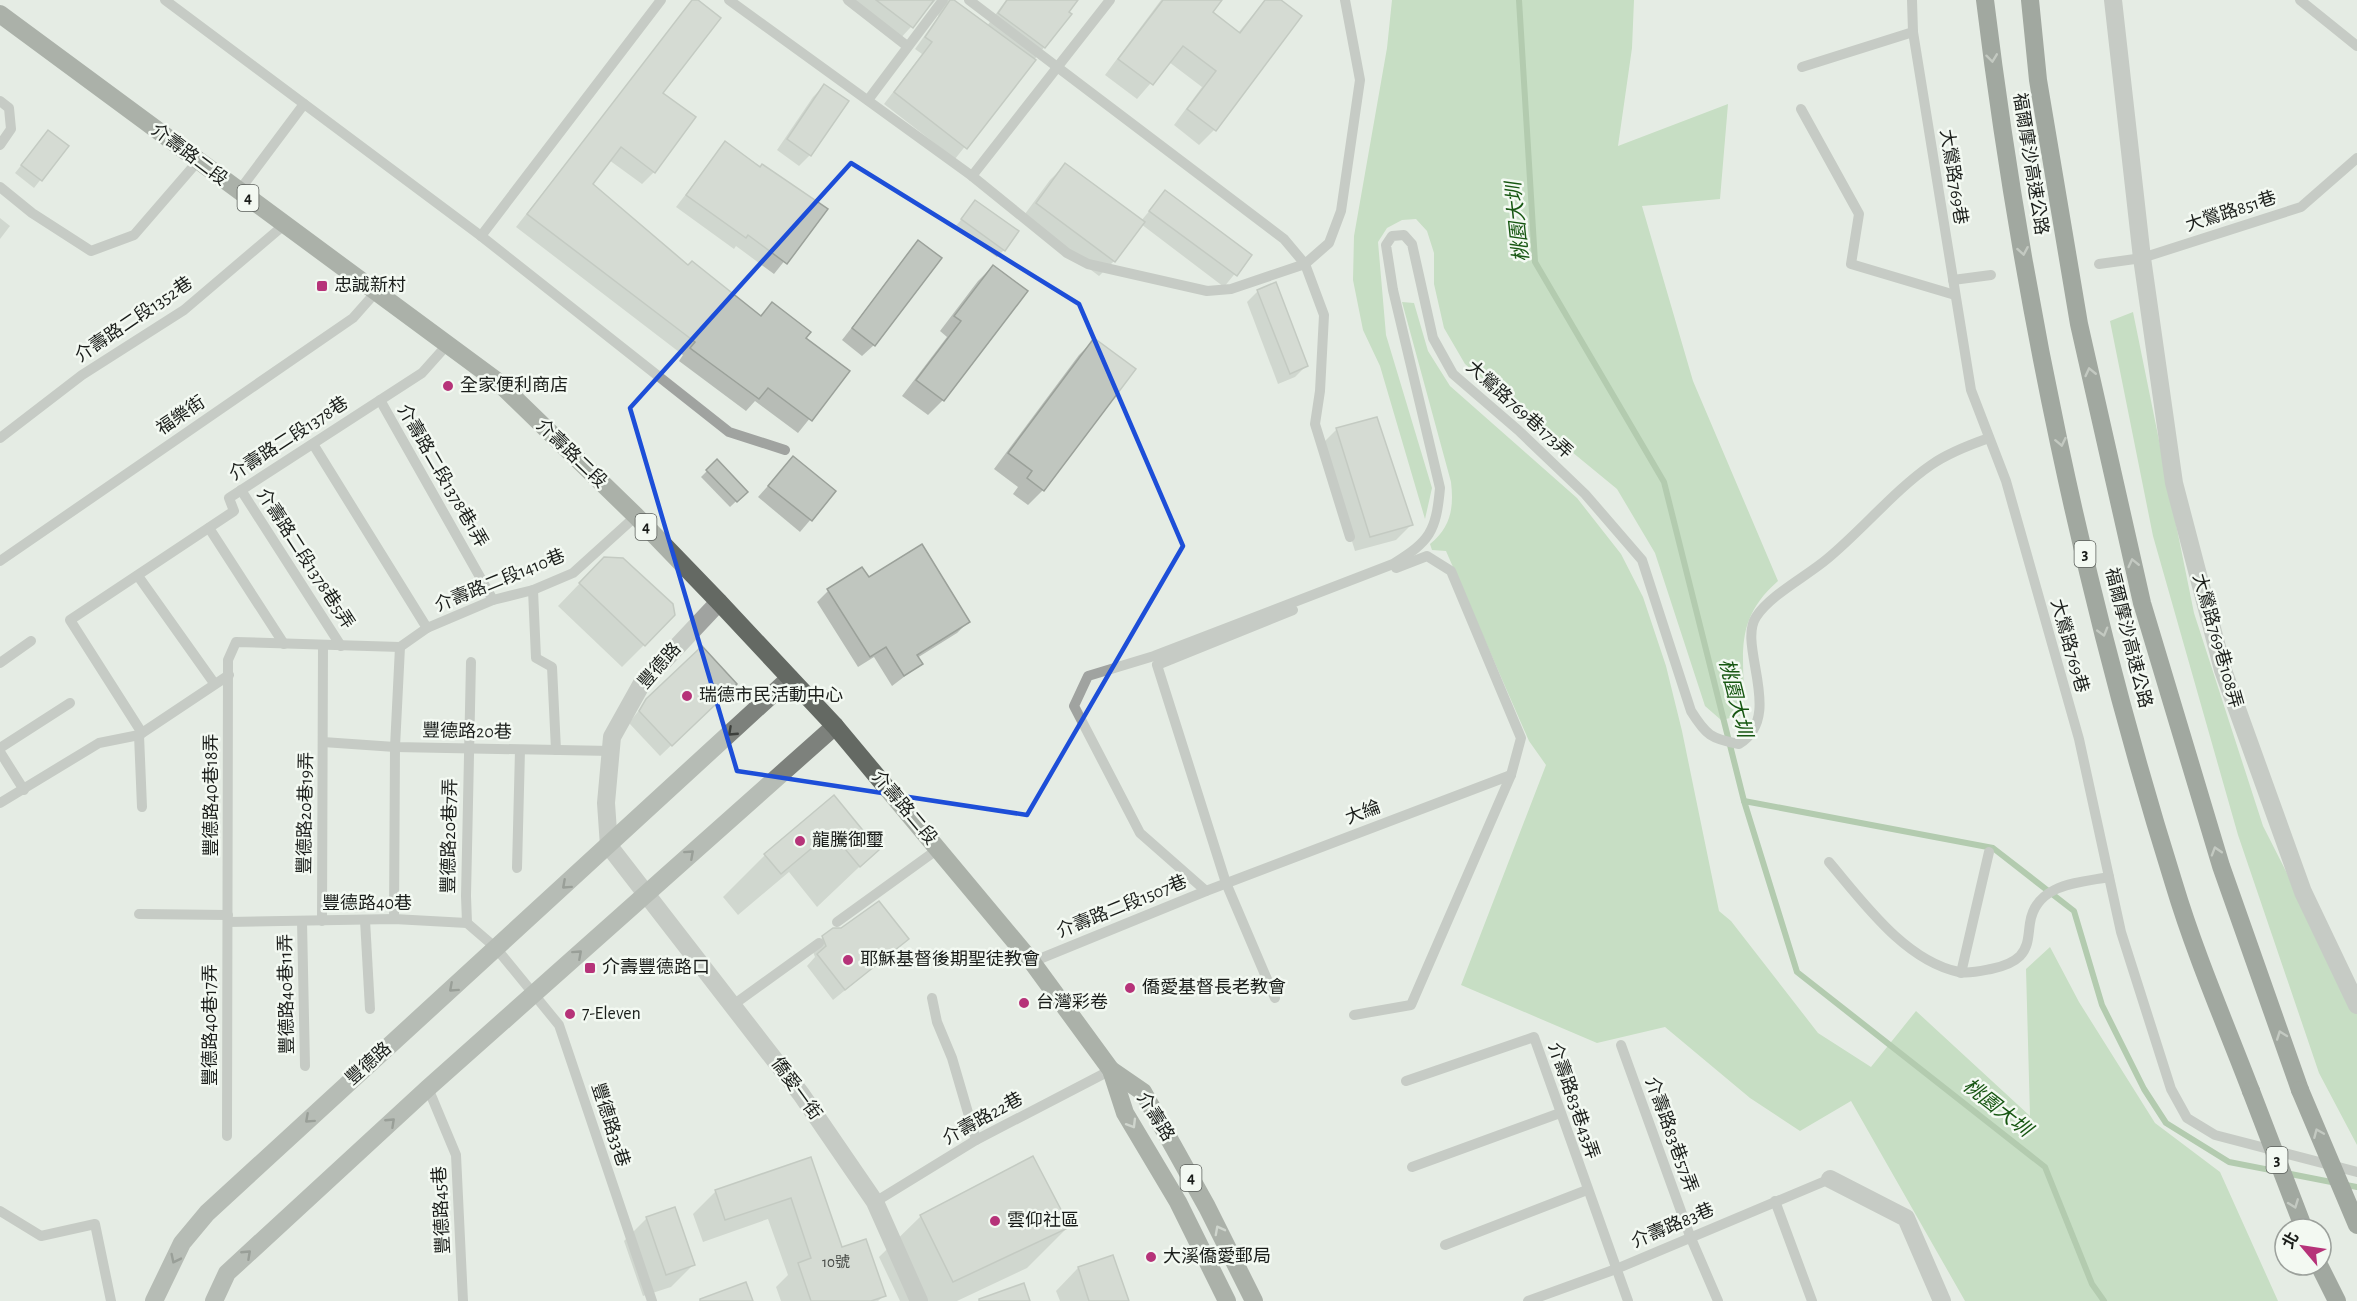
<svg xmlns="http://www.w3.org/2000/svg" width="2357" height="1301" viewBox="0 0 2357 1301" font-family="'Alegreya Sans','Noto Sans TC',sans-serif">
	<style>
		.green { fill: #a2cc9d }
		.shadow { fill: #0003 }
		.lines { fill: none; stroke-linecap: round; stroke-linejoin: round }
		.stream { stroke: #75a270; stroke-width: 6 }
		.building { fill: #c0c6bf; stroke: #9ba19a; stroke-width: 1.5 }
		.lane { stroke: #a0a3a0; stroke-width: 10 }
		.street { stroke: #a0a3a0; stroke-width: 18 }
		.secondary { stroke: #7d817c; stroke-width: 18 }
		.primary { stroke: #646963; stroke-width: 18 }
		.highway { stroke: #4f544e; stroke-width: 18 }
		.highway-bridge { stroke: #4f544e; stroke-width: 18 }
		.oneway { stroke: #999e98 }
		.oneway2 { stroke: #3d403c }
		.oneway3 { stroke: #b3b8b2 }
		.marked { fill: none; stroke: #1d4ed8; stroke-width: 4.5; stroke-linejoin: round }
		.poi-dot { fill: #b63379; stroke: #f3f9f2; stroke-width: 2 }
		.labels { text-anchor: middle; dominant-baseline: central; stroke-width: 5; stroke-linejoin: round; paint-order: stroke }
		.number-label { font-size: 15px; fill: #444743 }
		.shield { fill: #f3f9f2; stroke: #5b5f5b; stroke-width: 1.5 }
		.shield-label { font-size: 16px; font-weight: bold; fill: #1a1d1a }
		.street-label { font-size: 18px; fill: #1a1d1a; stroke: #f3f9f2 }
		.poi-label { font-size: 18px; fill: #1a1d1a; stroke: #f3f9f2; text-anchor: start }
		.water-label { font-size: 20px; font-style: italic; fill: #165611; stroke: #f3f9f2 }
	</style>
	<rect width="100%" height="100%" fill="#e5ece4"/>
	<!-- green -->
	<g class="green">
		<path d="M1392,0H1634L1632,48L1618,146L1728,104L1720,199L1642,206L1693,381L1778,581C1730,623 1746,659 1744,715L1721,720L1705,706L1655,553L1617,489L1465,364L1444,328L1434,284V253L1427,231L1416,219L1402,220L1387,228L1378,242L1386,335L1432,488L1425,519L1380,366L1363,330L1353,280L1354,236L1387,48Z"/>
		<path d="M1402,302L1414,303L1428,351L1450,386L1577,498L1621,554L1643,597L1666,666L1682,731L1719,911L1731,921L1818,1033L1871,1067L1916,1011L2030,1116L2026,969L2050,947L2079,1002L2155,1123L2220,1172L2278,1301H1965L1851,1101L1800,1131L1750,1098L1665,1027L1597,1043L1461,985L1546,765L1529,741L1446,551L1432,550L1430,544C1451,527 1454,508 1451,482Z"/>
		<path d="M2133,312L2194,613L2263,826L2357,1011V1145L2319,1073L2238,835L2153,536L2110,321Z"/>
	</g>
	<!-- shadow -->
	<g class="shadow">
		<path d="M694,0L661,93L654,172L642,184L609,160L591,185L688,267L760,316L772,304L804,338L848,371L798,433L755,401L746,411L679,361L683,355L516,227Z"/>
		<path d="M842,0H936L897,42Z"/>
		<path d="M948,0H952L987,26L1006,0H1076L1067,12L1070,15L955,159L884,104L922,54L915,49L938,17L939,9Z"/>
		<path d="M1161,0H1220L1211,12L1238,33L1265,0H1279L1214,130L1199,145L1174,125L1202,87L1169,62L1137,99L1105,75Z"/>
		<path d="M824,86L810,155L799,166L777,150L813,97Z"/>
		<path d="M48,132L67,146L34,188L15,173Z"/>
		<path d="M725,143L826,209L774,274L736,246L734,249L676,207Z"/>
		<path d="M1065,165L1141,221L1165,192L1250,255L1224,287L1141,224L1114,261L1099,276L1022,218L1050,180Z"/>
		<path d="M976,202L1004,250L997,257L955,227Z"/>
		<path d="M0,218L10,226L0,239Z"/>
		<path d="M919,242L874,345L862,356L842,340Z"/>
		<path d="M993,266L1025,291L943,400L928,415L902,396L947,337L940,331L978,281Z"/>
		<path d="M1258,291L1306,366L1295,377L1278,384L1247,302Z"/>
		<path d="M1094,340L1043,490L1028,505L1013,494L1018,487L994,469L1079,355Z"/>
		<path d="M1337,429L1411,525L1396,540L1355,551L1322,444Z"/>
		<path d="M793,458L834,492L800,532L758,497Z"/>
		<path d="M717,461L746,492L730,507L701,477Z"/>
		<path d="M868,579L968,622L957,633L917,658L921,664L892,686L874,657L858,667L817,602L828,591Z"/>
		<path d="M582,581L674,615L622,667L558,606Z"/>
		<path d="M724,695L660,756L629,723L647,700Z"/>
		<path d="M834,797L877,850L817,907L789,872L738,915L723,897L765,855Z"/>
		<path d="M823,937L908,939L833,1000L807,966L815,957L812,949Z"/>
		<path d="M810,1159L841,1249L884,1296L878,1301H781L776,1287L788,1275L768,1219L703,1242L693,1214L716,1191Z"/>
		<path d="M921,1216L1069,1226L1027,1268L957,1301H900L879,1257Z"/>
		<path d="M647,1218L694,1264L671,1287L643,1296L624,1241Z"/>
		<path d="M1078,1268L1127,1301H1060L1056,1291Z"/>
	</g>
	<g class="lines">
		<!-- stream -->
		<g class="stream">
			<path d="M1519,0L1535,262L1664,482L1744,801L1797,972L2045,1167L2092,1284L2104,1301"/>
			<path d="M1744,801L1993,848L2074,911L2102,1005L2144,1089L2166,1123L2229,1162L2357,1187"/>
		</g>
	</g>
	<!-- building -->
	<g class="building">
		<path d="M692,0H698L721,18L663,93L696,117L655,173L621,147L593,184L688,265L692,261L761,316L772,302L811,332L806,338L850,371L812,421L768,388L759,399L710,363L690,348L695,342L527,214Z"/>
		<path d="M876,0H934L913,28Z"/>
		<path d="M950,0H954L1036,60L967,149L894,92L932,42L925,37Z"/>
		<path d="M1007,0H1078L1069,12L1072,14L1045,48L998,13Z"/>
		<path d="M1163,0H1222L1213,12L1240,33L1265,0H1281L1302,16L1216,131L1187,109L1216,71L1183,46L1153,85L1118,59Z"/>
		<path d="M824,84L849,101L811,156L787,139Z"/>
		<path d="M48,130L69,146L42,181L21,165Z"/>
		<path d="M725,141L760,167L762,164L828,209L787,264L748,235L746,238L686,195Z"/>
		<path d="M1065,163L1145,222L1115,262L1036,203Z"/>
		<path d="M1165,190L1252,255L1237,276L1149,211Z"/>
		<path d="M975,200L1019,231L1005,251L961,219Z"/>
		<path d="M918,240L942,258L875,346L852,328Z"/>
		<path d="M993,265L1028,291L944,401L916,380L961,321L954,316Z"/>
		<path d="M1276,282L1308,366L1290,374L1257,290Z"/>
		<path d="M1094,338L1136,369L1044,491L1027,478L1032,471L1008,453Z"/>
		<path d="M1377,417L1413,525L1370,537L1336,428Z"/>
		<path d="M793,456L836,491L812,521L768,486Z"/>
		<path d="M717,459L748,492L737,502L706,470Z"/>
		<path d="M922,544L970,622L917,655L923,664L904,676L886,647L870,657L827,589L862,567L869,577Z"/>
		<path d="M604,557L623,558L673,604L675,615L645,646L579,583Z"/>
		<path d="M702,646L737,684L672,746L639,711L646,699Z"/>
		<path d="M834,795L879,850L860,867L831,832L781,874L764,854Z"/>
		<path d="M879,901L909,939L845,990L817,954L826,946L822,936L833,928H841Z"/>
		<path d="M1033,1156L1070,1227L953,1282L920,1215Z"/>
		<path d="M811,1157L842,1247L866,1239L886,1296L871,1301H811L798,1263L811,1258L791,1198L725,1220L715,1190Z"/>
		<path d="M675,1207L695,1265L666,1275L646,1217Z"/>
		<path d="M1113,1255L1129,1301H1089L1078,1267Z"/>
		<path d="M746,1282L753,1301H700V1299Z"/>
		<path d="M1024,1283L1030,1301H979V1299Z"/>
	</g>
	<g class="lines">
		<!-- lane -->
		<g class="lane">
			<path d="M165,0L481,236L729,432L785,450"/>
			<path d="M729,0L972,176L1067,253L1088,264L1207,291L1231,289L1305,264L1329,243L1341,211L1360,80L1345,0"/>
			<path d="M848,0L907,46"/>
			<path d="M969,0L1284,239L1305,264L1324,315L1320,391L1315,424L1350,537"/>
			<path d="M1912,0L1913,32L1971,390L2006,481L2079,739L2121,932L2171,1089L2187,1118L2215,1135L2357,1172"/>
			<path d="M2300,0L2357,46"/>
			<path d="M1802,67L1913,32"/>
			<path d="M868,100L943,0"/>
			<path d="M0,101L9,108L11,129L0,145"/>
			<path d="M1801,109L1859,214L1851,264L1955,295"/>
			<path d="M972,176L1110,0"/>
			<path d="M0,187L32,213L91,251L134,235L198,161"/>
			<path d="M239,191L304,104"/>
			<path d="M481,236L661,0"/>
			<path d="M2099,264L2142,258L2301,207L2357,158"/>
			<path d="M1953,280L1991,275"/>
			<path d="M380,400L493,600"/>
			<path d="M0,438L82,375L184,310L284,225"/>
			<path d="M313,444L427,628"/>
			<path d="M241,490L341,646"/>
			<path d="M209,528L284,644"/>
			<path d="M0,561L353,318L376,292"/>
			<path d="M138,576L214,683"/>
			<path d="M533,590L536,658L552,667L556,750"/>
			<path d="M400,647L427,628L493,600L533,590L573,573L636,516"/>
			<path d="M0,663L31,641"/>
			<path d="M142,733L70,620L234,511L229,498L422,373L447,345"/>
			<path d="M139,735L142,807"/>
			<path d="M323,742L395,747L611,751"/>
			<path d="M0,748L70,703"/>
			<path d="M0,752L24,790"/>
			<path d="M0,803L99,743L139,735L229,675"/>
			<path d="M1829,862C1863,902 1905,961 1959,972C1969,974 1981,971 1991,969C2001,967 2012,964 2020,956C2029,946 2028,936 2030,923C2036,884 2077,883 2109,877"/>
			<path d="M517,868L520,750"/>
			<path d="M1206,891L1140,833L1074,706L1088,676L1154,656L1393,564C1430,541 1436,532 1440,488L1393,290L1386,245L1392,236L1404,235L1412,244L1433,338L1453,374L1518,430L1585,494L1642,560L1691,711C1706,735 1711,739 1739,744C1785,716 1737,646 1756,617C1770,595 1807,576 1827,559C1861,531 1896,489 1931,465C1948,453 1969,445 1989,438"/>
			<path d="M139,914L228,915"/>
			<path d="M394,919L395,747L400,647"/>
			<path d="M365,920L370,1009"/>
			<path d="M302,921L305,1066"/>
			<path d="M322,921L323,645"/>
			<path d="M228,922L394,919L467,923L496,948L559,1025L652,1301"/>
			<path d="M837,922L938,849"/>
			<path d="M467,923L466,896L471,662"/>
			<path d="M1032,962L1206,891L1511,775"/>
			<path d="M1961,973L1989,852"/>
			<path d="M932,998L937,1022L952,1058L976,1140"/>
			<path d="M1275,998L1226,883L1157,665L1293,610"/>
			<path d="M733,1005L819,943"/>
			<path d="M1354,1015L1411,1005L1511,775L1521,738L1451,571L1427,556L1396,568"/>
			<path d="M1621,1045L1690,1236L1718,1301"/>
			<path d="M1406,1081L1534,1037L1628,1301"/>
			<path d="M428,1088L456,1155L463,1301"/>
			<path d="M227,1136L228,660L236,642L400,647"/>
			<path d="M1412,1167L1560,1113"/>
			<path d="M1775,1201L1812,1301"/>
			<path d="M875,1202L976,1140L1111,1070"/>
			<path d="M0,1211L41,1236L95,1224L111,1301"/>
			<path d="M1445,1245L1587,1190"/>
			<path d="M1528,1301L1616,1269L1830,1179"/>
		</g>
		<!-- street -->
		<g class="street">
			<path d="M2113,0L2142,258L2174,483L2223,670L2303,892L2357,1005"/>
			<path d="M719,602L641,685L612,737L606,803L609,846L801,1094L875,1202L919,1301"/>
			<path d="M1830,1179L1906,1218L1942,1301"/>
		</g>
		<!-- secondary -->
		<g class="secondary">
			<path d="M154,1301L182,1243L207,1213L790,678"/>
			<path d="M214,1301L227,1273L428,1088L835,726"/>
		</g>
		<!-- primary -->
		<g class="primary">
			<path d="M0,14L497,381L636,516L719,602L835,726L1032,962L1111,1070L1125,1113L1178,1202L1227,1301"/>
			<path d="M1111,1070L1143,1092L1207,1207L1254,1301"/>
		</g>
		<!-- highway -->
		<g class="highway">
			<path d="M1985,0C2021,295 2085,600 2174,884C2195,954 2225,1023 2251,1091"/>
			<path d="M2030,0L2038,80L2079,324L2142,603L2221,866L2300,1090"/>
			<path d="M2319,1265L2337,1301"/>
		</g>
		<!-- highway-bridge -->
		<g class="highway-bridge">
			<path d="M2300,1090L2357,1225"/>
			<path d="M2251,1091L2304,1229"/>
		</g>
	</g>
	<!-- one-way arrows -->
	<defs><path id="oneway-chevron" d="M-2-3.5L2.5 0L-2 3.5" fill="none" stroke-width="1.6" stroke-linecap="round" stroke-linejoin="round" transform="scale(1.5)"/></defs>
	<g class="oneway">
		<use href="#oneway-chevron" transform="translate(1992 58) rotate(83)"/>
		<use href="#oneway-chevron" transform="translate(2023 251) rotate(80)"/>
		<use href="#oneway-chevron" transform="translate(2090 372) rotate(-103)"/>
		<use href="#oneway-chevron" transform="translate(2061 442) rotate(78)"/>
		<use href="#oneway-chevron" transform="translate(2133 563) rotate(-103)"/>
		<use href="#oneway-chevron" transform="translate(2103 632) rotate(74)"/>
		<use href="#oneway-chevron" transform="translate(2216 851) rotate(-107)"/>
		<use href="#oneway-chevron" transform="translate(2281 1035) rotate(-110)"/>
		<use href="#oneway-chevron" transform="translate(2318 1133) rotate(-113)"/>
		<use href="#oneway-chevron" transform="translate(2294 1204) rotate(69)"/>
	</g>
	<g class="oneway2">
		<use href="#oneway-chevron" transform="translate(732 732) rotate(137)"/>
		<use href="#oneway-chevron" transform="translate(690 854) rotate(-42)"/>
		<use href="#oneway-chevron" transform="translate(566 885) rotate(138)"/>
		<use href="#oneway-chevron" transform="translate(578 954) rotate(-42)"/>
		<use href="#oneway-chevron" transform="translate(453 988) rotate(138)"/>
		<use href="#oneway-chevron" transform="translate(309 1119) rotate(138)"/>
		<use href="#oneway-chevron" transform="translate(391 1122) rotate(-43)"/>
		<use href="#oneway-chevron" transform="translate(247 1254) rotate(-43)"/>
		<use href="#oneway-chevron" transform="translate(175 1259) rotate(116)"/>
	</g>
	<g class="oneway3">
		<use href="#oneway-chevron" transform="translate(1132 1124) rotate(59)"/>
		<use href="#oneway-chevron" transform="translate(1219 1230) rotate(-118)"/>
	</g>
	<!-- marked area -->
	<path d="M0 0H2357V1301H0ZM851,163L1079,304L1183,546L1027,815L737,771L630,408Z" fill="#e5ece4" fill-opacity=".55" fill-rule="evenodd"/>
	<path class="marked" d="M851,163L1079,304L1183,546L1027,815L737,771L630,408Z"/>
	<!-- markers -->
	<g class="poi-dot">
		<rect x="316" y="280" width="12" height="12" rx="3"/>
		<circle cx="448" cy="386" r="6"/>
		<circle cx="687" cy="696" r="6"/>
		<circle cx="800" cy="841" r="6"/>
		<circle cx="848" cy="960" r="6"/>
		<rect x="584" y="962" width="12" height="12" rx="3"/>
		<circle cx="1130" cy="988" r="6"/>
		<circle cx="1024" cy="1003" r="6"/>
		<circle cx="570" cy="1014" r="6"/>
		<circle cx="995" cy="1221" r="6"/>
		<circle cx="1151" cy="1257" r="6"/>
	</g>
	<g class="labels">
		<!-- number labels -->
		<g class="number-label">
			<text x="836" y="1262">10號</text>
		</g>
		<!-- shield labels -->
		<g class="shield">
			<rect x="237.5" y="185" width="21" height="26" rx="4.5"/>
			<rect x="635.5" y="514" width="21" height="26" rx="4.5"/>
			<rect x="2074.5" y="541" width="21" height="26" rx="4.5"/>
			<rect x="2266.5" y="1147" width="21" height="26" rx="4.5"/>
			<rect x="1180.5" y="1165" width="21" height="26" rx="4.5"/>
		</g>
		<g class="shield-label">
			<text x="248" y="198">4</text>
			<text x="646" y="527">4</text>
			<text x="2085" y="554">3</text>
			<text x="2277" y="1160">3</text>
			<text x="1191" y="1178">4</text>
		</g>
		<!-- street labels -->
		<g class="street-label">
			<text transform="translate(189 155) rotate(37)">介壽路二段</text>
			<text transform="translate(2030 164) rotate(81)">福爾摩沙高速公路</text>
			<text transform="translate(1953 177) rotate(81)">大鶯路769巷</text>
			<text transform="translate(2231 212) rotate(-18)">大鶯路851巷</text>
			<text transform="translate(134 320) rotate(-34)">介壽路二段1352巷</text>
			<text transform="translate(1519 410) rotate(42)">大鶯路769巷173弄</text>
			<text transform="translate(181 416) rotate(-34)">福樂街</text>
			<text transform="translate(289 439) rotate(-33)">介壽路二段1378巷</text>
			<text transform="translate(571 454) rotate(44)">介壽路二段</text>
			<text transform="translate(442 476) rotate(60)">介壽路二段1378巷1弄</text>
			<text transform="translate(305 559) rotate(57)">介壽路二段1378巷5弄</text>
			<text transform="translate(500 581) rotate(-22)">介壽路二段1410巷</text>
			<text transform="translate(2128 638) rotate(76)">福爾摩沙高速公路</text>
			<text transform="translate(2217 641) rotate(74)">大鶯路769巷108弄</text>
			<text transform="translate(2069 646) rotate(74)">大鶯路769巷</text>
			<text transform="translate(660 666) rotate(-49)">豐德路</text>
			<text transform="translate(467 732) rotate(1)">豐德路20巷</text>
			<text transform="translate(212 795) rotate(-90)">豐德路40巷18弄</text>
			<text transform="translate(904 808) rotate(50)">介壽路二段</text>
			<text transform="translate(306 813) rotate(-89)">豐德路20巷19弄</text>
			<text transform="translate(1363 813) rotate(-21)">大綸</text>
			<text transform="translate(450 836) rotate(-89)">豐德路20巷7弄</text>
			<text x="367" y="904">豐德路40巷</text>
			<text transform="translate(1122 907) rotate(-22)">介壽路二段1507巷</text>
			<text transform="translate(287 994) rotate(-91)">豐德路40巷11弄</text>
			<text transform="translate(211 1025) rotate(-90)">豐德路40巷17弄</text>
			<text transform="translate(369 1064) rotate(-42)">豐德路</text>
			<text transform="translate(796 1089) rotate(54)">僑愛一街</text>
			<text transform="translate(1573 1101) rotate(71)">介壽路83巷43弄</text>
			<text transform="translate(1155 1117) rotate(58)">介壽路</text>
			<text transform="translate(983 1119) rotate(-29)">介壽路22巷</text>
			<text transform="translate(610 1125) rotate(72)">豐德路33巷</text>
			<text transform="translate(1671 1135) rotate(70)">介壽路83巷57弄</text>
			<text transform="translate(442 1210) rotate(-93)">豐德路45巷</text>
			<text transform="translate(1673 1226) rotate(-23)">介壽路83巷</text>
		</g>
		<!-- poi labels -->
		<g class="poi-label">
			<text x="334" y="286">忠誠新村</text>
			<text x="460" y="386">全家便利商店</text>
			<text x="699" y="696">瑞德市民活動中心</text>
			<text x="812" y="841">龍騰御璽</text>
			<text x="860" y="960">耶穌基督後期聖徒教會</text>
			<text x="602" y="968">介壽豐德路口</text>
			<text x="1142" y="988">僑愛基督長老教會</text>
			<text x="1036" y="1003">台灣彩卷</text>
			<text x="582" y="1014">7-Eleven</text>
			<text x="1007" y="1221">雲仰社區</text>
			<text x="1163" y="1257">大溪僑愛郵局</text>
		</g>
		<!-- water labels -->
		<g class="water-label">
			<text transform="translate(1518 222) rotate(-96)">桃園大圳</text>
			<text transform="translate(1735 698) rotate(76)">桃園大圳</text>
			<text transform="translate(1997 1108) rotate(38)">桃園大圳</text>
		</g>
	</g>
	<!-- north arrow -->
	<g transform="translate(2303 1247) rotate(299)"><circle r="28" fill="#f3f9f2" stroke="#9ca19c" stroke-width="1.5"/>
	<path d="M0-4.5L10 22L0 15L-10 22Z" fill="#b63379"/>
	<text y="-9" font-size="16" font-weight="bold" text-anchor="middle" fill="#1a1d1a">北</text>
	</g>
</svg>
